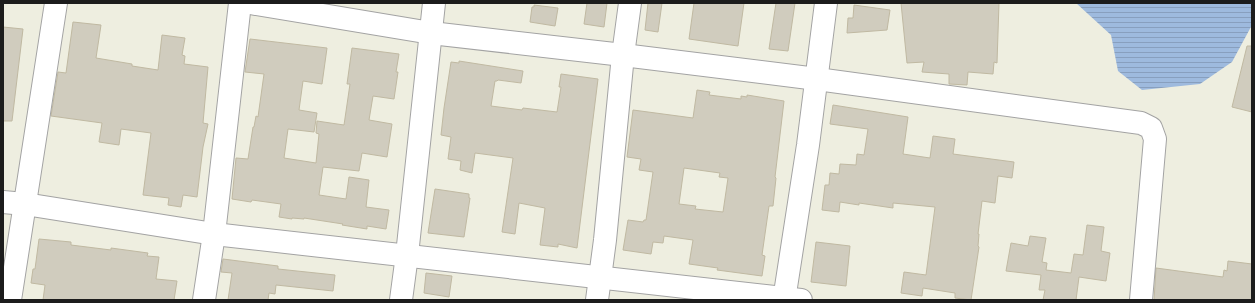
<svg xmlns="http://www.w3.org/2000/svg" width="1255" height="303" viewBox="0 0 1255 303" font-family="Jost,sans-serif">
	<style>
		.water { fill: url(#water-rules) }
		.building { fill: #d0ccbe; stroke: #c0b9a2; fill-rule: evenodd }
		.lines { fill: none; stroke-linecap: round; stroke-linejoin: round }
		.minor-casing { stroke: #a3a3a3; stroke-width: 24 }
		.minor { stroke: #fff; stroke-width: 22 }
	</style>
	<defs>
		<pattern id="water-rules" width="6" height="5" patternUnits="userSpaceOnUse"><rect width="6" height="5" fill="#9ebade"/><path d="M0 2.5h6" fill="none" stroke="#889fbe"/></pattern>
	</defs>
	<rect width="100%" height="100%" fill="#eeeee0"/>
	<!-- water -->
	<path class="water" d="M1076,3H1252V25L1232,62L1200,84L1142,90L1118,71L1111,35Z"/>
	<!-- building -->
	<g class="building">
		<path d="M587,3H607L604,27L584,24Z"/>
		<path d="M648,3H662L658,32L645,30Z"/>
		<path d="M694,3H744L738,46L689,39Z"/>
		<path d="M776,3H795L788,51L769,49Z"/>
		<path d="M901,3H999L997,63L994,62L993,74L968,72L967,85L949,84V74L922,72L924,62L907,63Z"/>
		<path d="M534,5L558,8L555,26L530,22L532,7H534Z"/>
		<path d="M854,5L890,10L887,30L847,33L848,18H853Z"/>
		<path d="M73,22L101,25L96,58L132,64V66L158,70L162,35L185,38L182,55L185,56L184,64L208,67L203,123L208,124L203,147L197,197L183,195L181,207L168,205L169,198L143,195L151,133L121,129L119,145L99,142L102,123L51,116L58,72L66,73Z"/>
		<path d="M3,27L23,29L12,121H3Z"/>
		<path d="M250,39L327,48L322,84L303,81L299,110L317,113L314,132L288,129L284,158L316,163L319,134L316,133L317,121L344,125L350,84H347L352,48L399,54L396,72H398L394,99L373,96L369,120L392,124L387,157L362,153L359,171L323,167L319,195L346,199L349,177L369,180L366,207L389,210L386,229L367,226V229L342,225L343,224L304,218V219L292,218V219L279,217L281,204L252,200L251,202L232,199L236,158L248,159L253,127H254L256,116L258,117L264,74L245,72Z"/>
		<path d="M1247,46H1252V112L1232,107Z"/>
		<path d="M459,61L523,71L521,83L498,80L497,81H495L491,106L522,110L523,108L557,112L561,87H559L561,74L598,79L577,248L558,244V247L540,245L545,208L519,203L515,234L502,232L513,158L475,153L472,173L460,170L461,161L448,159L451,137L441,135L444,108L451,62L459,63Z"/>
		<path d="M697,90L710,92L709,95L741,99V96L747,97V95L784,101L775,177L776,178L773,206H769L762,255L765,256L762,276L717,270L718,268L689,264L693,240L664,236L663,243L653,242L651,254L623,250L628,220L643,222L644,220H646L653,172L639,170L641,159L627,157L633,110L693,118ZM684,168L720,173L719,177L728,178L723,212L695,209L696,206L679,204Z"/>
		<path d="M833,105L908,117L903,154L930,158L933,136L955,139L953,154L1014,162L1012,178L998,176L995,203L982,201L978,234H979L978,246L979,247L971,300L955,298V293L923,288L922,296L901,293L904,272L926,275L935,207L893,203V208L859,203V205L840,202L839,212L822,210L825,185H829L830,173L839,174L840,164L856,165L857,154L864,155L868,129L830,124Z"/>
		<path d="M435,189L469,194V198H470L464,237L428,233Z"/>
		<path d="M1087,225L1104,227L1101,251L1110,253L1106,281L1079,277L1076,300H1043L1045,290H1039L1041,275L1006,271L1011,243L1028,246L1030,236L1046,238L1042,262L1047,263L1046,270L1071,273L1074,254L1083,255Z"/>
		<path d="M39,239L71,242V245L111,250V248L148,253L147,256L159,257L156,279L177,281L174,300H43L45,285L31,283L33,269H35Z"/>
		<path d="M816,242L850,246L846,286L811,282Z"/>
		<path d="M223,259L278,266V269L335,275L333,291L276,285L275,294L269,293L268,300H228L232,273L221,272Z"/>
		<path d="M1228,261L1252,264V300H1154L1156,268L1223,277L1224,270L1227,271Z"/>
		<path d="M426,273L452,276L449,297L424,293Z"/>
	</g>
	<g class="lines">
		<defs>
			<g id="minor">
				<path d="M250,3L431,33L623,55L817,79L1141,123L1151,128L1155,139L1141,300"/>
				<path d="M3,202L25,204L214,234L801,300"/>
				<path d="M10,300L56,3"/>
				<path d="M204,300L214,234L240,3"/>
				<path d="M401,300L407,255L434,3"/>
				<path d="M597,300L605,240L623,55L630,3"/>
				<path d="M784,300L808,145L826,3"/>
			</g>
		</defs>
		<!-- minor casing -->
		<use href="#minor" class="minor-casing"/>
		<!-- minor -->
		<use href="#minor" class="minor"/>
	</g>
	<!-- border -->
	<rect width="1255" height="303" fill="none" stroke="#1c1c1c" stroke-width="8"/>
</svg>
